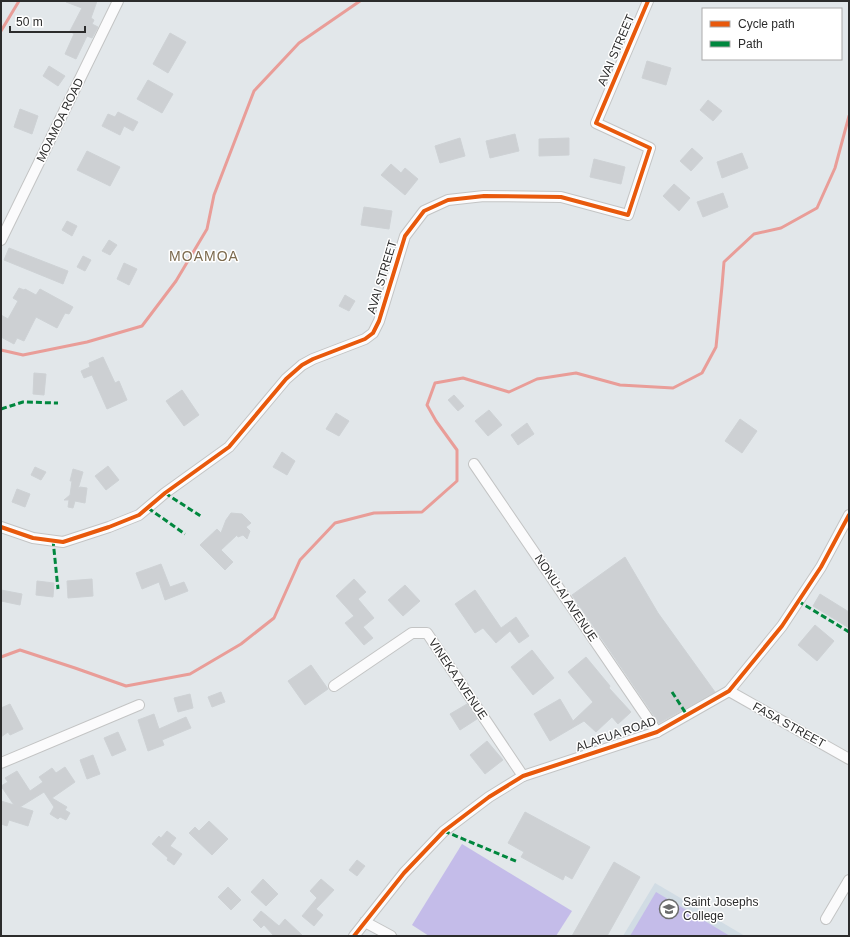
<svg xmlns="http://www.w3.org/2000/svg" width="850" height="937" viewBox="0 0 850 937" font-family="Helvetica,sans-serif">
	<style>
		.education { fill: #d1dce4 }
		.pitch { fill: #c4bce9 }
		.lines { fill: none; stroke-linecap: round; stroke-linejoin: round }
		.stream { stroke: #e99d98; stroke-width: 3 }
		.building { fill: #cdd0d3; stroke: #ced2d5 }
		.minor-casing { stroke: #c3c4c4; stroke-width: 12 }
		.minor { stroke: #fbfbfc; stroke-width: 10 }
		.quiet { stroke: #00873e; stroke-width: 3; stroke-dasharray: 6 3; stroke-linecap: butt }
		.cycleway-casing { stroke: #fff; stroke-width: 6 }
		.cycleway { stroke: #e8590c; stroke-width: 4 }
		.labels { text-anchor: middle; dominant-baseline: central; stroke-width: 3; stroke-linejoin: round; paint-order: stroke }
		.street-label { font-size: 12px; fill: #2c2c2c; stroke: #fff }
		.poi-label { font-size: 12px; fill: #2c2c2c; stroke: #fff; text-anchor: start }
		.quarter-label { font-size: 14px; letter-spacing: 1px; fill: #7c6a4d; stroke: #fff }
	</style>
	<rect width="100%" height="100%" fill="#e2e7ea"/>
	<!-- education -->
	<path class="education" d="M655,883L745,936H623Z"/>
	<!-- pitch -->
	<g class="pitch">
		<path d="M462,844L572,911L556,936H429L412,925Z"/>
		<path d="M656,892L730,936H630Z"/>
	</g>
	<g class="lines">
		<!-- stream -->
		<g class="stream">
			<path d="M1,31L19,1"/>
			<path d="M1,350L23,355L87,342L142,326L176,281L207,229L214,195L254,91L299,43L360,1"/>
			<path d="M1,657L20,650L75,668L126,686L190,674L241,644L274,618L300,560L335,523L374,513L422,512L457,481V450L436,421L427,405L435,383L463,378L509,392L537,379L576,373L620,385L673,388L702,373L716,347L722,286L724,262L754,234L781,228L817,208L835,168L849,116"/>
		</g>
	</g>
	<!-- building -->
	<g class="building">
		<path d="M67,1H97L91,18L94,20L92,24L98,27L92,38L87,36L76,59L65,54L74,34L70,31L82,8L66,2Z"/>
		<path d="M170,33L186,42L168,73L153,64Z"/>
		<path d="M647,61L671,68L666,85L642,78Z"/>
		<path d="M49,66L65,76L58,86L43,76Z"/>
		<path d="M148,80L173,94L162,113L137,99Z"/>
		<path d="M708,100L722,111L713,121L700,110Z"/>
		<path d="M20,109L38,116L32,134L14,127Z"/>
		<path d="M118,112L138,122L133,131L124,126L120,135L102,126L108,114L115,117Z"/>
		<path d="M515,134L519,151L490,158L486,141Z"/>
		<path d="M460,138L465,156L440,163L435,146Z"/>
		<path d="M569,138V155L539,156V139Z"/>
		<path d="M692,148L703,158L691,171L680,161Z"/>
		<path d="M87,151L120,167L110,186L77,170Z"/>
		<path d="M742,153L748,168L722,178L717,162Z"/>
		<path d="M594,159L625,167L621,184L590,177Z"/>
		<path d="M391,164L401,173L405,168L418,179L405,195L381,175Z"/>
		<path d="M674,184L690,198L679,211L663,196Z"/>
		<path d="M723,193L728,207L703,217L697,202Z"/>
		<path d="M364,207L392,211L389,229L361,225Z"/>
		<path d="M67,221L77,226L72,236L62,230Z"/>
		<path d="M109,240L117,245L110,255L102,251Z"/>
		<path d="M9,248L68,271L63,284L4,260Z"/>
		<path d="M83,256L91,260L85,271L77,267Z"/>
		<path d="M124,263L137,269L129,285L117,279Z"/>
		<path d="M19,288L24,290L25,289L36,295L40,289L73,307L69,314L65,313L57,328L36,317L24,341L17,338L14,344L1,337V315L8,319L18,301L13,298Z"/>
		<path d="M345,295L355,301L349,311L339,306Z"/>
		<path d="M103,357L115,383L119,381L127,400L107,409L92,375L84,378L81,371L90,367L89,363Z"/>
		<path d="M34,373L46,374L44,395L33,394Z"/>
		<path d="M182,390L199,415L184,426L166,401Z"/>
		<path d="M454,395L464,406L458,411L448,400Z"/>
		<path d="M489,410L502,425L488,436L475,421Z"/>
		<path d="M336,413L349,421L339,436L326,429Z"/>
		<path d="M740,419L757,431L742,453L725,441Z"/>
		<path d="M527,423L534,434L518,445L511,435Z"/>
		<path d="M282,452L295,461L287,475L273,467Z"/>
		<path d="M108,466L119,480L106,490L95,476Z"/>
		<path d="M35,467L46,472L41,480L31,475Z"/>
		<path d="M73,469L83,472L78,489L80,487L87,488L85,503L75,501L73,508L68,507L69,500H64L70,495L72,481H70Z"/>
		<path d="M17,489L30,494L25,507L12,502Z"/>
		<path d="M231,513L242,514L251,523L246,527L250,531L247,539L243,535L238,537L237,535L221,550L233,562L225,570L200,545L217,529L221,533L226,520Z"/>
		<path d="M625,557L658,613L715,692L659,723L572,595Z"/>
		<path d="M161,564L170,587L184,582L188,591L165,600L159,582L142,589L136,573Z"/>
		<path d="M92,579L93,596L68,598L67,581Z"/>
		<path d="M354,579L366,592L358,599L374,618L363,627L373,638L364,645L345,623L354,616L336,596Z"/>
		<path d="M37,581L54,583L53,597L36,595Z"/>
		<path d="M405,585L420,601L403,616L388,600Z"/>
		<path d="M1,590L22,594L20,605L1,601Z"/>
		<path d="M475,590L501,628L516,617L529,636L519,643L510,631L496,643L483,628L475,633L455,604Z"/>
		<path d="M820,594L849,612V628L813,606Z"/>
		<path d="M815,625L834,641L817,661L798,645Z"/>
		<path d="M532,650L554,678L533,695L511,667Z"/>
		<path d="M586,657L610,686L609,688L631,712L618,724L612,717L596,732L584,721L550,741L534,714L560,699L573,721L593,702L568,672Z"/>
		<path d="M311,665L328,689L305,705L288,681Z"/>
		<path d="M221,692L225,702L212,707L208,697Z"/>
		<path d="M190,694L193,708L178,712L174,698Z"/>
		<path d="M10,704L23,729L10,735L8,732L1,737V708Z"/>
		<path d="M467,704L477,719L460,730L450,714Z"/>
		<path d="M154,714L159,729L186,717L191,728L162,740L164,745L148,751L138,720Z"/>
		<path d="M118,732L126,750L112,756L104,738Z"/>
		<path d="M487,741L503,760L485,774L470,755Z"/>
		<path d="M93,755L100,774L87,779L80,760Z"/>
		<path d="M65,767L75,782L52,798L67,807L65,810L70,813L66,820L60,817L58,819L50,814L54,807L44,792L20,807L33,811L28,826L9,820L7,826L1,824V801L14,805L1,786L8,782L5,778L17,771L30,791L43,782L39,777L52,768L56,773Z"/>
		<path d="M525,812L590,847L572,879L565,875L563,880L521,857L524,852L508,843Z"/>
		<path d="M209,821L228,839L212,855L189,833L195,827L199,831Z"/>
		<path d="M167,831L176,838L170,846L182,854L174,865L167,860L168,858L152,844L159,836L161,838Z"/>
		<path d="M357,860L365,866L357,876L349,870Z"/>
		<path d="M614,862L640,877L607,936H572Z"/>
		<path d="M263,879L278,894L266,906L251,892Z"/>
		<path d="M321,879L334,890L316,909L323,915L314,926L302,916L317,898L310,891Z"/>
		<path d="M228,887L241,900L231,910L218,897Z"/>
		<path d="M261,911L279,926L285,919L303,936H274L264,925L261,928L253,920Z"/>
	</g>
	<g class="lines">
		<defs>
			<g id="minor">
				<path d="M1,240L118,1"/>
				<path d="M474,464L657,732"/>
				<path d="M1,527L33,538L63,542L109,527L139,515L165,493L229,447L286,379L302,365L313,359L365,339L373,333L379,321L405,236L424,211L448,200L484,196L561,197L628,215L650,148L596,123L648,1"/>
				<path d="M334,686L412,633H427L523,776"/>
				<path d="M729,691L849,759"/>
				<path d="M1,763L139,705"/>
				<path d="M826,919L849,880"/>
				<path d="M365,922L391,936"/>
				<path d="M354,936L404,873L444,831L489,797L523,776L657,732L729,691L782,626L821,567L849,515"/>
			</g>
		</defs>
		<!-- minor casing -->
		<use href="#minor" class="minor-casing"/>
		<!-- minor -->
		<use href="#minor" class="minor"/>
		<!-- quiet -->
		<g class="quiet">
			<path d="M1,409L23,402L58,403"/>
			<path d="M165,493L202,517"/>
			<path d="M148,508L185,534"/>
			<path d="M53,540L58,589"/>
			<path d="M798,601L849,632"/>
			<path d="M672,692L687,715"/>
			<path d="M444,831L518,862"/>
		</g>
		<defs>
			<g id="cycleway">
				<path d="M1,527L33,538L63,542L109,527L139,515L165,493L229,447L286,379L302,365L313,359L365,339L373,333L379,321L405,236L424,211L448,200L484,196L561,197L628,215L650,148L596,123L648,1"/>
				<path d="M354,936L404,873L444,831L489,797L523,776L657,732L729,691L782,626L821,567L849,515"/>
			</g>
		</defs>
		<!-- cycleway casing -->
		<use href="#cycleway" class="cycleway-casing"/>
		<!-- cycleway -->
		<use href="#cycleway" class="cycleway"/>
	</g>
	<!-- icons -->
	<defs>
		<symbol id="school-ring" viewBox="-11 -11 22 22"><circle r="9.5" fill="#fff" stroke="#6c6d6e" stroke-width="1.5"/><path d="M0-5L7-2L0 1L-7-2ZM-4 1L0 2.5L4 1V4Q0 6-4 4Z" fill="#6c6d6e"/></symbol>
	</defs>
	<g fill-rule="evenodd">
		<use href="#school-ring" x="658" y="898" width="22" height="22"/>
	</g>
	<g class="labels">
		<!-- street labels -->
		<g class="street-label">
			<text transform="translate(616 50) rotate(-67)">AVAI STREET</text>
			<text transform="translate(60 120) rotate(-64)">MOAMOA ROAD</text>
			<text transform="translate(382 277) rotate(-73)">AVAI STREET</text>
			<text transform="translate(566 598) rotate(56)">NONU-AI AVENUE</text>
			<text transform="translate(458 679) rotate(56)">VINEKA AVENUE</text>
			<text transform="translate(789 725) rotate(29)">FASA STREET</text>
			<text transform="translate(616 734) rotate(-19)">ALAFUA ROAD</text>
		</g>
		<!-- poi labels -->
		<g class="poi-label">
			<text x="683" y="902">Saint Josephs<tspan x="683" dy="14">College</tspan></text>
		</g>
		<!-- quarter labels -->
		<g class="quarter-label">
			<text x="204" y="256">MOAMOA</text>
		</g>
	</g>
	<!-- border -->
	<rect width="850" height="937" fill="none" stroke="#2c2c2c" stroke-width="4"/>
	<!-- legend -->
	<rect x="702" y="8" width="140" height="52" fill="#ffffff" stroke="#ababab"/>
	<rect x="710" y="21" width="20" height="6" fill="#e8590c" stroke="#ababab"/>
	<text x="738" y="28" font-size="12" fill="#2c2c2c">Cycle path</text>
	<rect x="710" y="41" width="20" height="6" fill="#00873e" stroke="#ababab"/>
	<text x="738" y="48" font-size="12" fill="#2c2c2c">Path</text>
	<!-- scale -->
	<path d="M10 26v6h75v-6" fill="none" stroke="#2c2c2c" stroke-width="2"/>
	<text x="16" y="26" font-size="12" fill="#2c2c2c" stroke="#ffffff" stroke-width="3" paint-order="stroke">50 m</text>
</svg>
